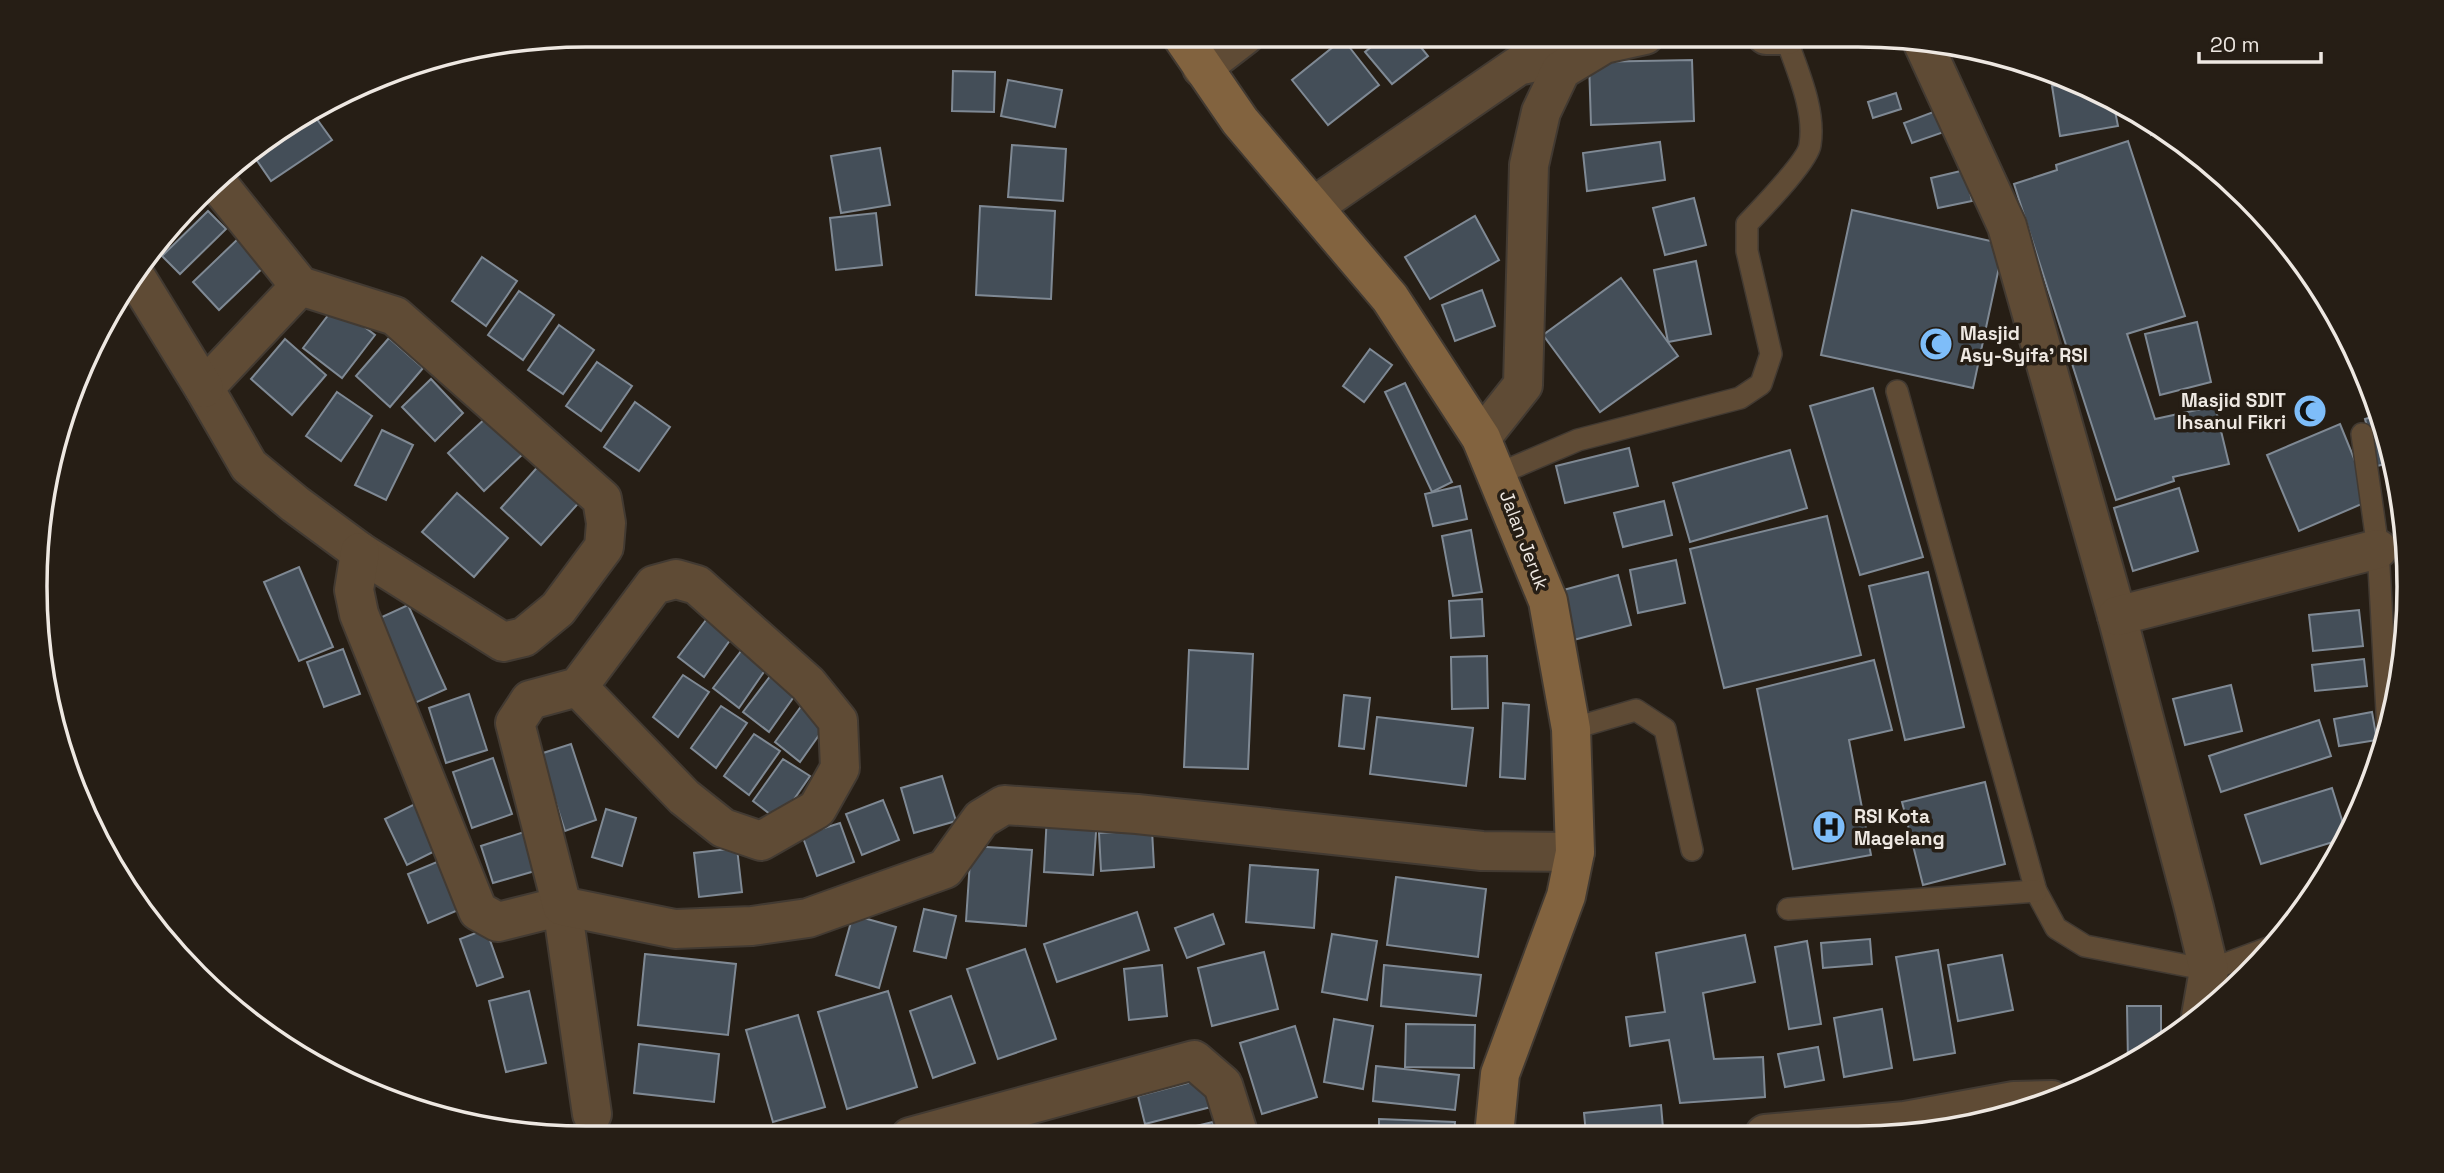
<svg xmlns="http://www.w3.org/2000/svg" width="2444" height="1173" viewBox="0 0 2444 1173" font-family="'Space Grotesk',sans-serif">
	<style>
		.building { fill: #444e58; stroke: #7f8994; stroke-width: 2 }
		.lines { fill: none; stroke-linecap: round; stroke-linejoin: round }
		.service-casing { stroke: #423a32; stroke-width: 24 }
		.minor-casing { stroke: #423a32; stroke-width: 42 }
		.secondary-casing { stroke: #423a32; stroke-width: 42 }
		.service { stroke: #5f4b35; stroke-width: 21 }
		.minor { stroke: #5f4b35; stroke-width: 38 }
		.secondary { stroke: #82633f; stroke-width: 38 }
		.labels { text-anchor: middle; dominant-baseline: central; stroke-width: 7; stroke-linejoin: round; paint-order: stroke }
		.poi-label { font-size: 19px; font-weight: bold; fill: #eee8e2; stroke: #261e15; text-anchor: start }
		.street-label { font-size: 19px; fill: #eee8e2; stroke: #261e15 }
		.rim { fill: none; stroke: #eee8e2; stroke-width: 3.5 }
	</style>
	<rect width="100%" height="100%" fill="#261e15"/>
	<!-- building -->
	<g class="building">
		<path d="M1386,35H1411L1428,56L1392,84L1365,52Z"/>
		<path d="M1479,35H1502L1483,45Z"/>
		<path d="M1343,39L1379,85L1328,125L1292,80Z"/>
		<path d="M1692,60L1694,121L1591,125L1589,62Z"/>
		<path d="M953,71L995,72L994,112L952,111Z"/>
		<path d="M1008,80L1062,90L1055,127L1001,116Z"/>
		<path d="M2078,82L2113,101L2118,126L2060,136L2052,86Z"/>
		<path d="M1896,93L1901,109L1873,118L1868,102Z"/>
		<path d="M1936,111L1944,132L1912,143L1904,123Z"/>
		<path d="M314,115L332,140L271,181L251,152Z"/>
		<path d="M2147,119L2164,128L2168,131L2151,135Z"/>
		<path d="M2128,141L2185,316L2127,334L2155,419L2215,406L2229,464L2173,477L2174,481L2116,500L2014,184L2057,170L2056,165Z"/>
		<path d="M1660,142L1665,180L1587,191L1583,153Z"/>
		<path d="M1012,145L1066,149L1063,201L1008,197Z"/>
		<path d="M880,148L890,205L841,213L831,156Z"/>
		<path d="M1965,170L1972,201L1938,208L1931,178Z"/>
		<path d="M1694,198L1706,245L1665,255L1653,208Z"/>
		<path d="M980,206L1055,211L1051,299L976,295Z"/>
		<path d="M1852,210L2004,244L1973,388L1821,355Z"/>
		<path d="M208,211L226,229L180,274L162,256Z"/>
		<path d="M876,213L882,265L836,270L830,218Z"/>
		<path d="M1475,216L1499,260L1430,299L1405,257Z"/>
		<path d="M240,237L266,265L219,310L193,282Z"/>
		<path d="M482,257L517,281L486,326L452,301Z"/>
		<path d="M1696,261L1711,334L1668,342L1654,270Z"/>
		<path d="M1621,278L1678,356L1600,412L1543,335Z"/>
		<path d="M1482,290L1495,326L1455,341L1442,305Z"/>
		<path d="M519,291L554,315L523,360L488,335Z"/>
		<path d="M336,305L375,335L342,378L303,348Z"/>
		<path d="M2197,322L2211,382L2160,395L2145,334Z"/>
		<path d="M559,325L594,350L563,394L528,370Z"/>
		<path d="M389,338L423,368L390,407L356,376Z"/>
		<path d="M285,339L326,375L292,415L251,379Z"/>
		<path d="M1370,349L1392,365L1364,402L1343,386Z"/>
		<path d="M597,362L632,386L601,431L566,406Z"/>
		<path d="M431,379L463,413L435,441L402,407Z"/>
		<path d="M1405,383L1452,482L1432,492L1385,392Z"/>
		<path d="M1873,388L1923,557L1860,575L1810,406Z"/>
		<path d="M337,392L372,416L341,461L306,436Z"/>
		<path d="M635,402L670,427L639,471L604,447Z"/>
		<path d="M2379,415L2393,462L2377,466L2365,419Z"/>
		<path d="M487,417L523,454L484,491L448,453Z"/>
		<path d="M2340,424L2371,500L2299,531L2267,455Z"/>
		<path d="M382,430L413,445L386,500L355,485Z"/>
		<path d="M1629,448L1638,486L1565,503L1556,466Z"/>
		<path d="M1790,450L1807,508L1690,542L1673,483Z"/>
		<path d="M542,462L583,498L541,545L501,508Z"/>
		<path d="M2399,485L2405,546L2389,488Z"/>
		<path d="M1460,486L1467,519L1433,526L1425,494Z"/>
		<path d="M2179,488L2198,551L2133,571L2114,508Z"/>
		<path d="M457,493L508,538L474,577L422,532Z"/>
		<path d="M1664,501L1672,535L1623,547L1614,513Z"/>
		<path d="M1827,516L1861,655L1724,688L1690,549Z"/>
		<path d="M1471,530L1482,592L1453,596L1442,536Z"/>
		<path d="M1676,560L1685,603L1638,613L1630,570Z"/>
		<path d="M299,567L333,647L299,661L264,582Z"/>
		<path d="M1928,572L1964,727L1905,740L1869,586Z"/>
		<path d="M2408,573V597L2398,598L2396,575Z"/>
		<path d="M1618,575L1631,625L1562,643L1549,594Z"/>
		<path d="M1482,599L1484,636L1451,638L1449,601Z"/>
		<path d="M408,605L446,689L408,706L371,622Z"/>
		<path d="M2359,610L2363,646L2313,651L2309,615Z"/>
		<path d="M709,616L735,633L704,677L678,657Z"/>
		<path d="M2406,621L2402,660H2393L2390,622Z"/>
		<path d="M744,647L770,663L739,708L713,688Z"/>
		<path d="M343,649L360,694L324,707L307,662Z"/>
		<path d="M1189,650L1253,654L1248,769L1184,767Z"/>
		<path d="M1487,656L1488,708L1452,709L1451,657Z"/>
		<path d="M2364,659L2367,686L2315,691L2312,665Z"/>
		<path d="M1874,660L1892,730L1849,740L1871,855L1793,869L1757,689Z"/>
		<path d="M774,671L800,688L769,732L743,712Z"/>
		<path d="M683,675L709,692L678,737L653,717Z"/>
		<path d="M2231,685L2242,731L2185,745L2173,699Z"/>
		<path d="M469,694L487,750L446,763L429,708Z"/>
		<path d="M1344,695L1370,698L1364,749L1339,746Z"/>
		<path d="M805,701L831,718L800,762L775,742Z"/>
		<path d="M1503,703L1529,705L1525,779L1500,777Z"/>
		<path d="M721,706L747,723L716,768L691,748Z"/>
		<path d="M2372,712L2377,740L2339,746L2334,719Z"/>
		<path d="M1377,717L1473,728L1466,786L1370,774Z"/>
		<path d="M2319,720L2331,756L2221,792L2209,756Z"/>
		<path d="M754,734L780,751L749,795L724,776Z"/>
		<path d="M571,744L596,820L565,831L540,754Z"/>
		<path d="M493,758L512,814L472,828L453,772Z"/>
		<path d="M783,759L810,776L779,821L753,801Z"/>
		<path d="M942,776L956,821L914,833L901,788Z"/>
		<path d="M1985,782L2005,864L1923,885L1902,802Z"/>
		<path d="M2332,788L2346,833L2343,839L2261,864L2245,815Z"/>
		<path d="M883,800L899,840L862,855L846,814Z"/>
		<path d="M417,803L439,849L407,865L385,819Z"/>
		<path d="M606,809L636,818L622,866L592,857Z"/>
		<path d="M1047,814L1097,818L1093,875L1044,872Z"/>
		<path d="M840,823L854,862L817,876L802,835Z"/>
		<path d="M1152,830L1154,867L1101,871L1099,833Z"/>
		<path d="M524,832L535,871L493,883L481,846Z"/>
		<path d="M971,846L1032,850L1026,926L966,921Z"/>
		<path d="M737,848L742,892L699,897L694,853Z"/>
		<path d="M444,859L463,908L428,923L408,874Z"/>
		<path d="M1250,865L1318,870L1314,928L1246,922Z"/>
		<path d="M1396,877L1486,889L1478,957L1387,945Z"/>
		<path d="M924,909L956,916L946,958L914,951Z"/>
		<path d="M1137,912L1149,950L1057,982L1044,944Z"/>
		<path d="M1213,914L1224,944L1187,958L1175,928Z"/>
		<path d="M853,915L896,927L879,988L836,975Z"/>
		<path d="M486,929L503,977L477,986L460,939Z"/>
		<path d="M1332,934L1377,941L1367,1000L1322,992Z"/>
		<path d="M1745,935L1755,982L1703,993L1714,1059L1763,1057L1765,1097L1680,1103L1669,1040L1630,1046L1626,1017L1665,1012L1656,953Z"/>
		<path d="M1870,939L1872,964L1823,968L1821,943Z"/>
		<path d="M1807,941L1821,1024L1789,1029L1775,947Z"/>
		<path d="M1025,949L1056,1039L998,1059L967,969Z"/>
		<path d="M1938,950L1955,1053L1914,1060L1896,957Z"/>
		<path d="M1264,952L1278,1009L1212,1026L1198,968Z"/>
		<path d="M645,954L736,964L728,1035L638,1025Z"/>
		<path d="M2002,955L2013,1010L1958,1021L1948,965Z"/>
		<path d="M1162,965L1167,1016L1129,1020L1124,969Z"/>
		<path d="M1384,965L1481,975L1476,1016L1381,1006Z"/>
		<path d="M529,991L546,1063L506,1072L489,1001Z"/>
		<path d="M888,991L917,1087L847,1109L818,1012Z"/>
		<path d="M951,996L975,1063L933,1078L910,1011Z"/>
		<path d="M2127,1006H2161V1043L2128,1062Z"/>
		<path d="M1882,1009L1892,1068L1844,1077L1834,1018Z"/>
		<path d="M798,1015L825,1107L773,1122L746,1030Z"/>
		<path d="M1334,1019L1373,1026L1363,1089L1324,1082Z"/>
		<path d="M1406,1024L1475,1025L1474,1068L1405,1067Z"/>
		<path d="M1295,1026L1317,1097L1262,1114L1240,1043Z"/>
		<path d="M639,1044L719,1054L714,1102L634,1093Z"/>
		<path d="M1818,1047L1824,1080L1785,1087L1778,1054Z"/>
		<path d="M1376,1066L1459,1075L1455,1110L1373,1101Z"/>
		<path d="M1203,1079L1211,1107L1145,1124L1138,1096Z"/>
		<path d="M1661,1105L1663,1128L1586,1134L1584,1113Z"/>
		<path d="M1379,1119L1455,1122L1454,1135H1379Z"/>
		<path d="M1213,1122L1217,1136H1154Z"/>
	</g>
	<g class="lines">
		<defs>
			<g id="service">
				<path d="M1897,391L2036,891L2056,928L2085,946L2209,970L2271,947"/>
				<path d="M2362,434L2378,549L2388,730"/>
				<path d="M1498,474L1578,440L1740,398L1761,384L1771,354L1747,251V224C1760,210 1808,161 1810,145C1816,109 1796,68 1785,35"/>
				<path d="M1571,729L1636,710L1665,729L1692,850"/>
				<path d="M1788,909L2036,891"/>
			</g>
			<g id="minor">
				<path d="M1766,35H1787"/>
				<path d="M1922,41L2007,226L2117,616L2194,908L2209,970L2201,1016"/>
				<path d="M1202,68L1245,35"/>
				<path d="M218,184L300,286L395,316L602,499L606,523L604,547L558,609L524,637L503,642L360,552L295,504L249,466L204,388L300,286"/>
				<path d="M1313,207L1518,66L1549,59L1561,70"/>
				<path d="M134,274L204,388"/>
				<path d="M1481,438L1523,385L1529,165L1541,112L1561,70L1604,44L1645,35"/>
				<path d="M360,552L354,590L359,614L478,911L498,922L562,906L592,1114"/>
				<path d="M2117,616L2378,549"/>
				<path d="M578,687L684,797L723,828L761,841L817,809L840,768L838,721L808,684L697,585L676,579L654,585L578,687L530,700L515,723L562,906L675,929L752,926L808,918L945,869L981,819L1004,805L1137,814L1482,851L1575,852"/>
				<path d="M1765,1134L1905,1121L2014,1101L2052,1100"/>
				<path d="M910,1137L1194,1060L1223,1085L1239,1136"/>
			</g>
			<path id="secondary" d="M1181,35L1240,121L1390,298L1481,438L1548,601L1571,729L1575,852L1566,896L1500,1074L1494,1135"/>
		</defs>
		<!-- service casing -->
		<use href="#service" class="service-casing"/>
		<!-- minor casing -->
		<use href="#minor" class="minor-casing"/>
		<!-- secondary casing -->
		<use href="#secondary" class="secondary-casing"/>
		<!-- service -->
		<use href="#service" class="service"/>
		<!-- minor -->
		<use href="#minor" class="minor"/>
		<!-- secondary -->
		<use href="#secondary" class="secondary"/>
	</g>
	<!-- icons -->
	<defs>
		<symbol id="mosque-disc" viewBox="-11 -11 22 22"><circle r="9.5" fill="#7ebdf9" stroke="#261e15"/><path d="M3.5-4.9A6 6 0 1 0 3.5 4.9A5 5 0 1 1 3.5-4.9Z" fill="#111"/></symbol>
		<symbol id="hospital-disc" viewBox="-11 -11 22 22"><circle r="9.5" fill="#7ebdf9" stroke="#261e15"/><path d="M-5-5h3v3.5h4V-5h3V5h-3V1.5h-4V5h-3Z" fill="#111"/></symbol>
	</defs>
	<g fill-rule="evenodd">
		<use href="#mosque-disc" x="1917" y="325" width="38" height="38"/>
		<use href="#mosque-disc" x="2291" y="392" width="38" height="38"/>
		<use href="#hospital-disc" x="1810" y="808" width="38" height="38"/>
	</g>
	<g class="labels">
		<!-- poi labels -->
		<g class="poi-label">
			<text x="1960" y="333">Masjid<tspan x="1960" dy="22">Asy-Syifa' RSI</tspan></text>
			<text x="2286" y="400" text-anchor="end">Masjid SDIT<tspan x="2286" dy="22">Ihsanul Fikri</tspan></text>
			<text x="1854" y="816">RSI Kota<tspan x="1854" dy="22">Magelang</tspan></text>
		</g>
		<!-- street labels -->
		<g class="street-label">
			<text transform="translate(1524 540) rotate(69)">Jalan Jeruk</text>
		</g>
	</g>
	<!-- crop -->
	<path d="M0 0H2444V1173H0ZM586 47H1858A539 539 0 0 1 2397 586V587A539 539 0 0 1 1858 1126H586A539 539 0 0 1 47 587V586A539 539 0 0 1 586 47Z" fill="#261e15" fill-rule="evenodd"/>
	<path class="rim" d="M586 47H1858A539 539 0 0 1 2397 586V587A539 539 0 0 1 1858 1126H586A539 539 0 0 1 47 587V586A539 539 0 0 1 586 47Z"/>
	<!-- scale -->
	<path d="M2199 52v10h122v-10" fill="none" stroke="#eee8e2" stroke-width="3.5"/>
	<text x="2210" y="52" font-size="21" fill="#eee8e2" stroke="#261e15" stroke-width="5" paint-order="stroke">20 m</text>
</svg>
